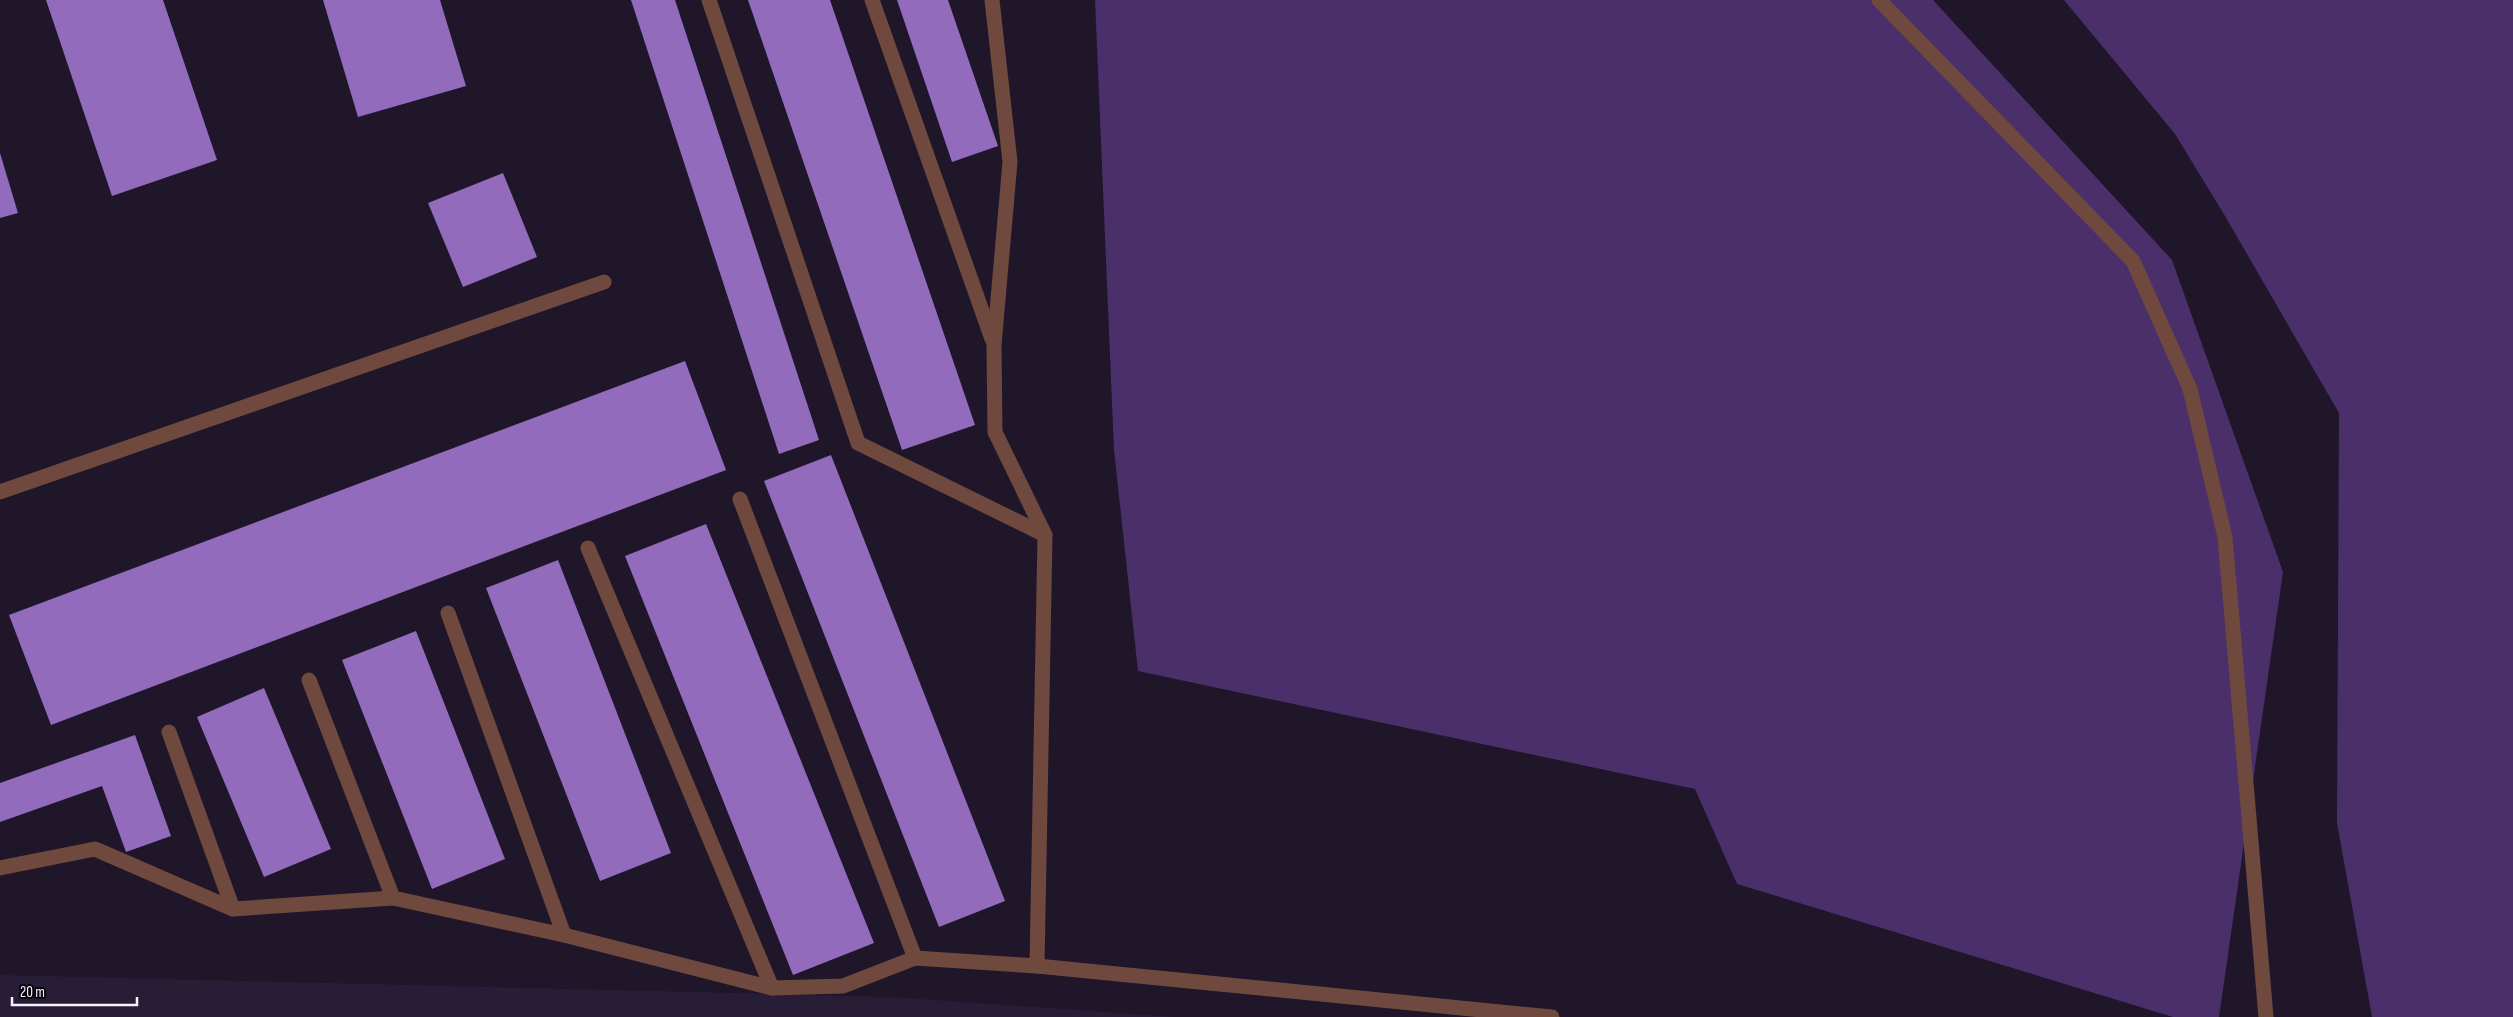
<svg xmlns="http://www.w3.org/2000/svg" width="2513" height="1017" viewBox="0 0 2513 1017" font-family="'Sofia Sans Condensed',sans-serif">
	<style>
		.built { fill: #281d37 }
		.green { fill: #4b2f6b }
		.building { fill: #926bbc }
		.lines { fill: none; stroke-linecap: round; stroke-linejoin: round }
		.service { stroke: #6f493e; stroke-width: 15 }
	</style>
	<rect width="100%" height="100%" fill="#1f162a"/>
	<!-- built -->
	<path class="built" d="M0,975L891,997L1176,1017H0Z"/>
	<!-- green -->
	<g class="green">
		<path d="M1095,0H1933L2172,260L2283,572L2219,1017H2173L1737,884L1695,789L1138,671L1114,450Z"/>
		<path d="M2064,0H2513V1017H2372L2337,823L2339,413L2225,216L2175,134Z"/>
	</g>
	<!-- building -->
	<g class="building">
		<path d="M46,0H163L217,160L112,196Z"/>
		<path d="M323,0H440L466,86L358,117Z"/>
		<path d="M631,0H675L819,440L779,454Z"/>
		<path d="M748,0H830L975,425L902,450Z"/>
		<path d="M897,0H948L998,146L952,162Z"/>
		<path d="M0,153L18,213L0,218Z"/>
		<path d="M503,173L537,257L463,287L428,203Z"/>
		<path d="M685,361L726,470L51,725L9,615Z"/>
		<path d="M831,455L1005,901L939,927L764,481Z"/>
		<path d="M706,524L874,943L793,975L625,556Z"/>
		<path d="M558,560L671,853L600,881L486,588Z"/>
		<path d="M416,631L505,859L432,889L342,660Z"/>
		<path d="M264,688L331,849L264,877L197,717Z"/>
		<path d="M135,735L171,836L126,852L102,786L0,822V783Z"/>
	</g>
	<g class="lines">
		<!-- service -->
		<g class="service">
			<path d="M709,0L858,443L1045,535"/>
			<path d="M872,0L992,339"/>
			<path d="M992,0L1010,162L994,345L995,432L1045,535L1037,966"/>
			<path d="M1879,0L2133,261L2190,389L2225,537L2266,1017"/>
			<path d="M0,492L604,282"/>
			<path d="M740,499L915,958"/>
			<path d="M588,548L772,988"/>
			<path d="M448,613L564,935"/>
			<path d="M309,680L393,898"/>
			<path d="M169,732L233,909"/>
			<path d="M0,868L95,849L233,909L393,898L564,935L772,988L843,986L915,958L1037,966L1552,1017"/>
		</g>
	</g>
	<!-- scale -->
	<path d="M12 997v8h125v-8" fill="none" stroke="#f7f2fe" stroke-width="2.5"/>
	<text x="20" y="997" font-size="15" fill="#f7f2fe" stroke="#07050c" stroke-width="4" paint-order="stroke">20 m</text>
</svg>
